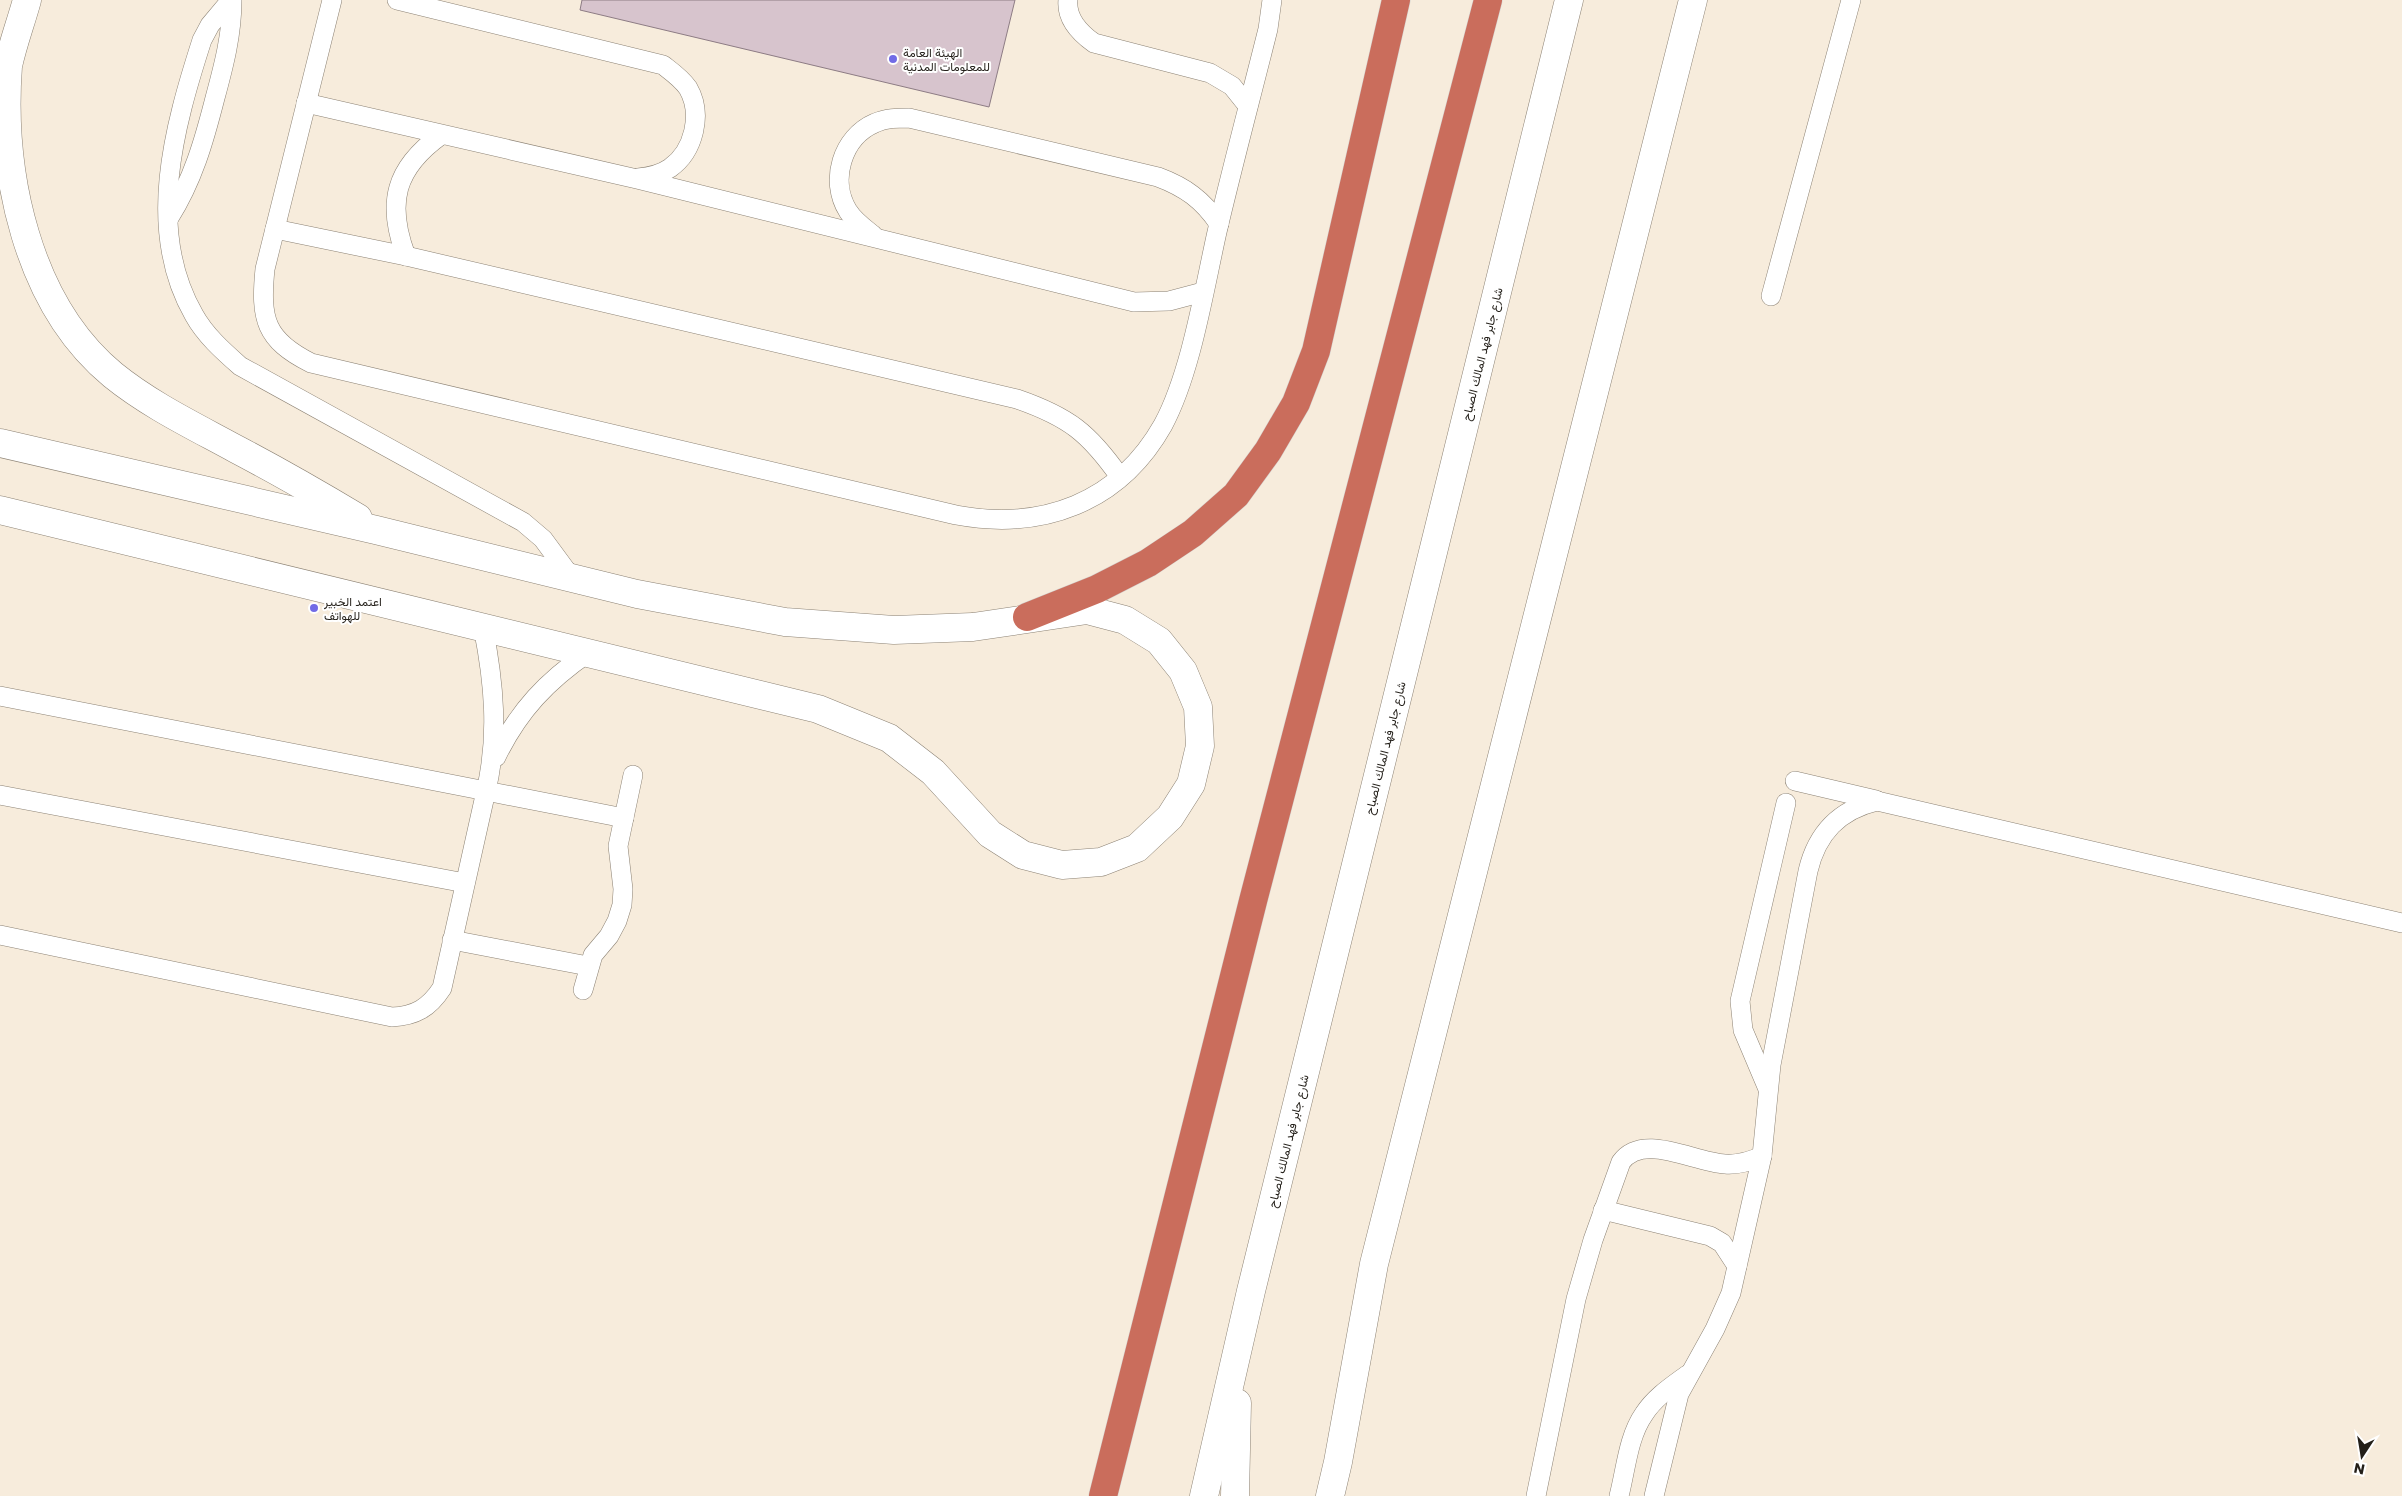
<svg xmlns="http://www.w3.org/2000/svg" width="2402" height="1496" viewBox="0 0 2402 1496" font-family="Poppins,Vazirmatn,sans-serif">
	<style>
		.building { fill: #d7c4cd; stroke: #8d7c84 }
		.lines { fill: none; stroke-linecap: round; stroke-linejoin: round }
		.lane-casing { stroke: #8c8274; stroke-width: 20 }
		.secondary-casing { stroke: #8c8274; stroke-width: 29 }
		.highway-casing { stroke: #d3d2d1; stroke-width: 29 }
		.lane { stroke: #fff; stroke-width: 19 }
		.secondary { stroke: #fff; stroke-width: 28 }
		.highway { stroke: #ca6d5c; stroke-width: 28 }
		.poi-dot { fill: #716be6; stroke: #fff; stroke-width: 2 }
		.labels { text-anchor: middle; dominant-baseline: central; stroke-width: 4; stroke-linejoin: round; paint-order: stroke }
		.poi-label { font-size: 12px; fill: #231f19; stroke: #fff; text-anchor: start }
		.street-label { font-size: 12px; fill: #231f19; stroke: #fff }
	</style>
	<rect width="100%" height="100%" fill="#f7ecdc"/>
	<!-- building -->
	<path class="building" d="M582,0H1015L989,107L580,10Z"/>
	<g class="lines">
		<defs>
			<g id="lane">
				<path d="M231,0L210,25L202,40C174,127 145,230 194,315C205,335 223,351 240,366L523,522L543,539L571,577"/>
				<path d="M332,0L265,269C260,319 265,340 311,363L956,515C1042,531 1119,503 1163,425C1191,373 1204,290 1217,232C1233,164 1251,97 1268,29L1272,0"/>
				<path d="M397,0L663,65C672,72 681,78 688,88C703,114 694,151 670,168C660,175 649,177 638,178"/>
				<path d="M1068,0C1066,19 1080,33 1094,43L1210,73L1232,86L1248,106"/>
				<path d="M306,103L637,179L1134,302L1169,301L1203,292"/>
				<path d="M169,218C193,180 204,141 215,98C224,65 232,34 232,0"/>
				<path d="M275,229L406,256L1017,399C1069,417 1089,433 1120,477"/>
				<path d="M873,235C864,228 854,221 848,211C829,181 842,137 875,123C886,118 897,118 909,118L1158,177C1185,187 1203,200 1219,224"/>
				<path d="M406,256C386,203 395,168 441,135"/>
				<path d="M1771,296L1851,0"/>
				<path d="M483,627C494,682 499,736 486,791L624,818"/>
				<path d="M0,696L486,791L442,988C429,1008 415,1016 392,1017L0,935"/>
				<path d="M496,757C519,710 547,681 589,652"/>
				<path d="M1795,781L1876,800"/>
				<path d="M0,795L465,883"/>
				<path d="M452,940L588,966"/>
				<path d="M583,990L593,955L609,936L617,921L622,905L623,889L618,846L633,775"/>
				<path d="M1768,1089L1743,1030L1740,1001L1786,803"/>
				<path d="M1603,1210L1710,1236L1722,1243L1737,1266"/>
				<path d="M1536,1496L1576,1299L1593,1240L1621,1162C1643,1132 1693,1162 1725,1164C1738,1165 1751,1161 1762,1156"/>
				<path d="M1619,1496C1626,1469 1628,1437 1644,1414C1655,1397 1672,1386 1687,1375"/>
				<path d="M1654,1496L1679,1394L1715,1329L1731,1293L1762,1156L1771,1065L1808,871C1817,833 1839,810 1877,801L2402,923"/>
			</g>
			<g id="secondary">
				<path d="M27,0C21,22 13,43 8,66C0,174 27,304 113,375C150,405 194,426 236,449C278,471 318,494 358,518"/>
				<path d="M0,443L376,530L637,594L785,622L894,630L973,627L1087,610L1125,620L1159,641L1183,671L1198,707L1200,746L1191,784L1170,817L1137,848L1101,862L1062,865L1023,855L990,834L933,772L889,738L818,709L0,510"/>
				<path d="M1204,1496L1251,1291L1569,0"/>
				<path d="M1235,1496L1237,1403"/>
				<path d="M1330,1496L1338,1462L1374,1264L1693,0"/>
			</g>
			<g id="highway">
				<path d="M1027,617L1097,589L1148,563L1193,533L1236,495L1268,451L1296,403L1316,351L1396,0"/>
				<path d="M1103,1496L1253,901L1488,0"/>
			</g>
		</defs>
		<!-- lane casing -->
		<use href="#lane" class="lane-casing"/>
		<!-- secondary casing -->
		<use href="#secondary" class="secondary-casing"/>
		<!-- highway casing -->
		<use href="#highway" class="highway-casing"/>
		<!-- lane -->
		<use href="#lane" class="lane"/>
		<!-- secondary -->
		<use href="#secondary" class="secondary"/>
		<!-- highway -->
		<use href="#highway" class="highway"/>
	</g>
	<!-- markers -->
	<g class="poi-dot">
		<circle cx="893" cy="59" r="5"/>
		<circle cx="314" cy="608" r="5"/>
	</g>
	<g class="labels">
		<!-- poi labels -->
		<g class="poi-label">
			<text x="903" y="52">الهيئة العامة<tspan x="903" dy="14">للمعلومات المدنية</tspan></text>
			<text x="324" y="601">اعتمد الخبير<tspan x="324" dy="14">للهواتف</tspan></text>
		</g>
		<!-- street labels -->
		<g class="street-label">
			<text transform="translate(1482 354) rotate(-76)">شارع جابر فهد المالك الصباح</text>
			<text transform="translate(1385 748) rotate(-76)">شارع جابر فهد المالك الصباح</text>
			<text transform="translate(1288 1141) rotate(-76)">شارع جابر فهد المالك الصباح</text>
		</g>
	</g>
	<!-- north arrow -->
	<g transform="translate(2362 1456) rotate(192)" stroke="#ffffff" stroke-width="4" paint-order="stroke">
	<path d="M0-4L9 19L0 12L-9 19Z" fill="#231f19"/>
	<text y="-8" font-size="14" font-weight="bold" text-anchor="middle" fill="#231f19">N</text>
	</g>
</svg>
